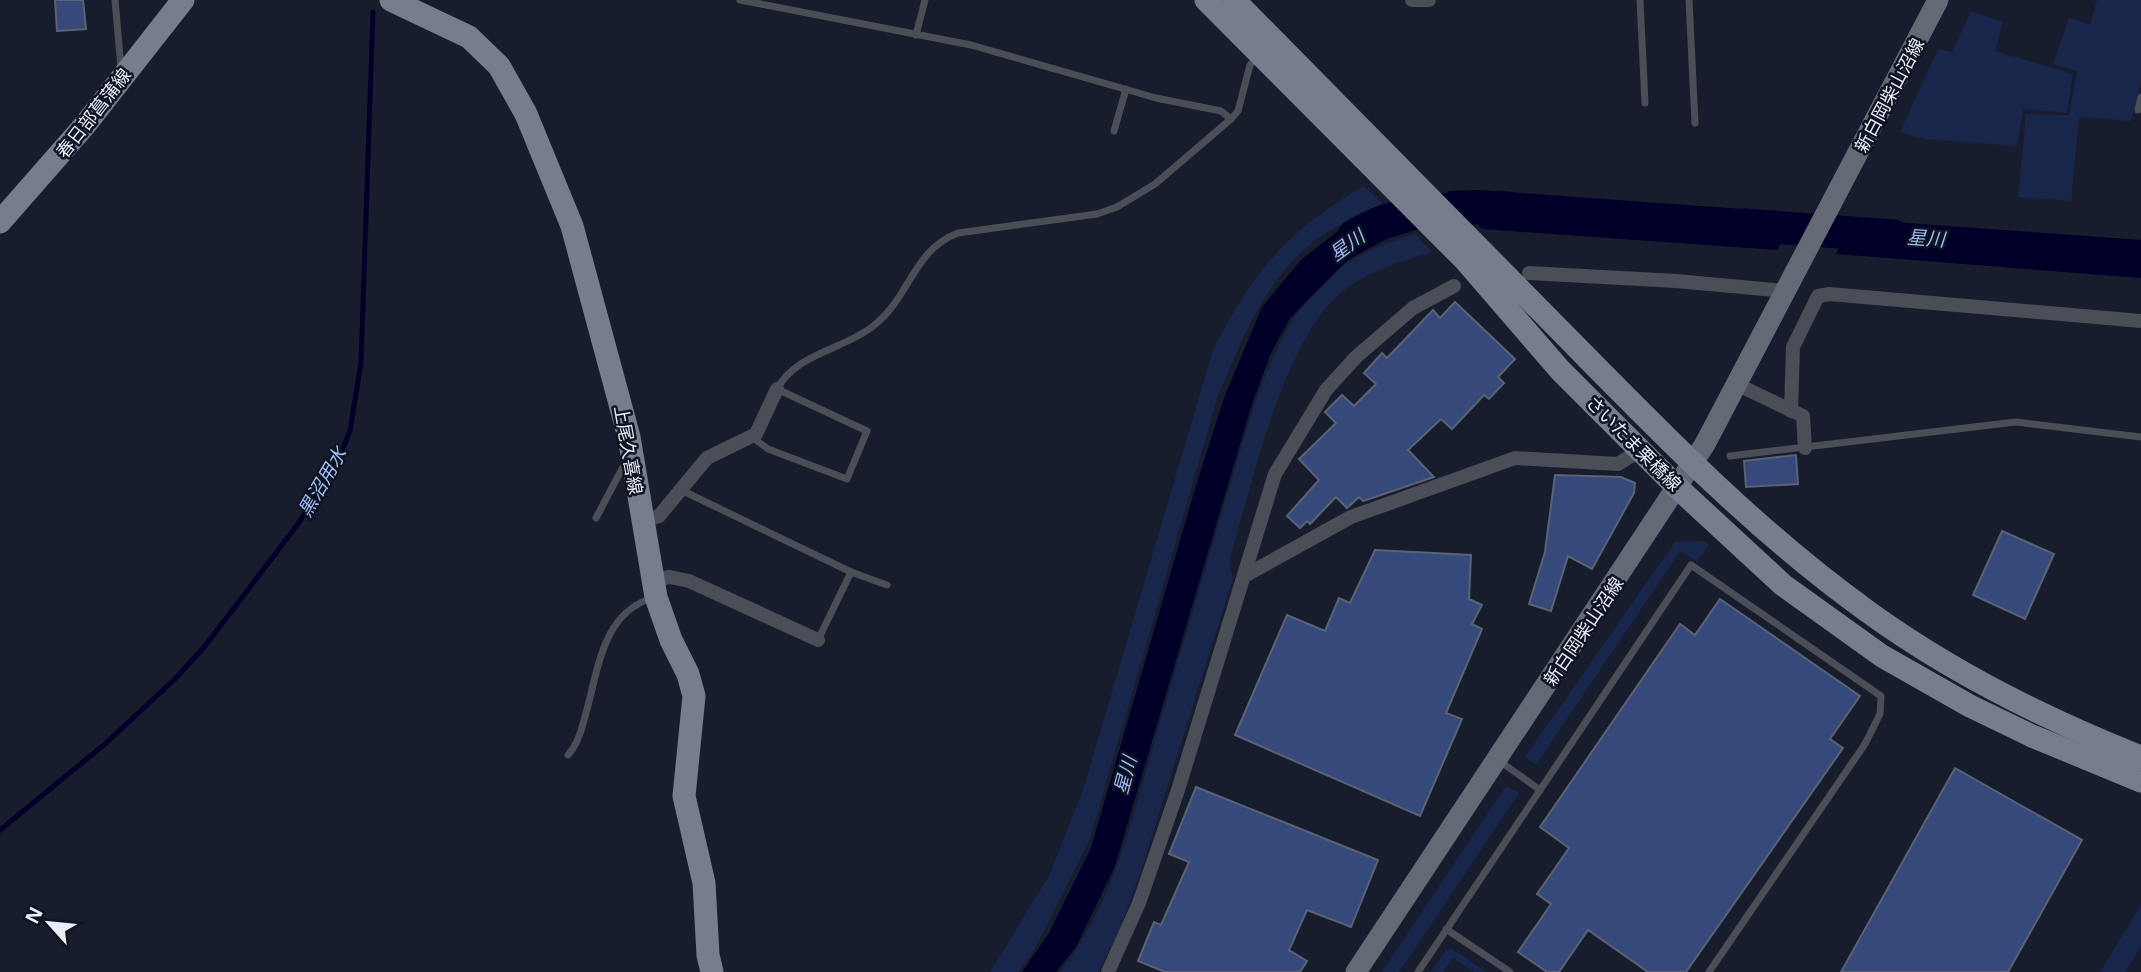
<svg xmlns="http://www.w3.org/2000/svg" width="2141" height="972" viewBox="0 0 2141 972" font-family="'Open Sans','Noto Sans JP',sans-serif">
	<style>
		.green { fill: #18264b }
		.water { fill: #010028 }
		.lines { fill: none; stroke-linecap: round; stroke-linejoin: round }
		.stream { stroke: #010028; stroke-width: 5 }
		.river { stroke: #010028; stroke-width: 33 }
		.building { fill: #35497b; stroke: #5a6274; stroke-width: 2 }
		.lane { stroke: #4a4e56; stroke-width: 7 }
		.street { stroke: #4a4e56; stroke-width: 14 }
		.secondary { stroke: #636975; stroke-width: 21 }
		.primary { stroke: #767d8d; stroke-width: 23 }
		.labels { text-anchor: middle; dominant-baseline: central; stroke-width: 5; stroke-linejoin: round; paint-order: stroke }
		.street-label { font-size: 18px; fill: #e8edf7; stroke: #0e1422 }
		.water-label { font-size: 19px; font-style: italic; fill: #a2bdfb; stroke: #0e1422 }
	</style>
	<rect width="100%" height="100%" fill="#171d2c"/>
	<!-- green -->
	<g class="green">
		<path d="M2097,0H2141V82L2131,121L2079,117L2071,201L2018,197L2026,114L2069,115L2077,71L2053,64L2069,18L2090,25Z"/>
		<path d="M1971,11L2003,22L1995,51L2073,74L2067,113L2023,109L2017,146L1925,139L1900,132L1938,49L1952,52Z"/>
		<path d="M1364,186L1382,203C1360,215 1335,226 1316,240C1264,279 1241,342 1217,399L1090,839L1035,949L1018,972H990L1049,876L1083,790L1213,350C1253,272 1287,230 1364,186Z"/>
		<path d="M1415,234L1432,252C1401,262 1371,270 1344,290C1283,337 1251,489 1229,562L1233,578L1140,874L1118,934L1098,972H1060C1114,904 1133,815 1157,733C1182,648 1207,563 1232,479C1251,414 1270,343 1314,290C1336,263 1382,243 1415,234Z"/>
		<path d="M1703,541L1709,545L1697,561L1680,551L1536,765L1525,757L1675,542Z"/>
		<path d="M1506,786L1519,793L1399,972H1382Z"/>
		<path d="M2141,905V946L2125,972H2100Z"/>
		<path d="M1452,949L1487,972H1474L1453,958L1443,972H1431L1446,950Z"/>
	</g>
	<!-- water -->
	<g class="water">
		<path d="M1479,190L1796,213L1777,250L1482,229L1448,191Z"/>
		<path d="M1386,208L1410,232L1386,239L1348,260L1290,318L1270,355L1251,407L1115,866L1076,947L1056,972H1022L1049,933L1091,848L1195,489L1224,398L1262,307L1301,260L1338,231Z"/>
		<path d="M1854,219L2141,240V278L1836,254Z"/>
	</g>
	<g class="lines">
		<!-- stream -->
		<path class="stream" d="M0,830L105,744L177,677L205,646L298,524L340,455L350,431L361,363L373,12"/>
		<!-- river -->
		<g class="river">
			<path d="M1744,225L1893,236"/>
			<path d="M1354,236C1398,208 1458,207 1509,208"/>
		</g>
	</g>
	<!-- building -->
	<g class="building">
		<path d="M55,0H83L86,29L57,31Z"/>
		<path d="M1455,302L1515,359L1498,377L1504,383L1489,399L1484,395L1452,429L1441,419L1408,450L1434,477L1363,501L1359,497L1347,508L1336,497L1310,524L1307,521L1300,528L1287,516L1319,480L1299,459L1336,423L1325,412L1342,395L1354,406L1376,384L1364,373L1382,353L1387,358L1433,310L1440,318Z"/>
		<path d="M1796,455L1798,484L1746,487L1744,461Z"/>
		<path d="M1555,475L1621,477L1635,483L1634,493L1592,569L1568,556L1551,611L1529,604L1545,552Z"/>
		<path d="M2002,531L2054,554L2025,619L1973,595Z"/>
		<path d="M1375,550L1471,555L1469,599L1482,605L1472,624L1482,629L1446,713L1462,719L1420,816L1235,735L1287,615L1325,631L1339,598L1350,603Z"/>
		<path d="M1720,599L1860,696L1830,739L1843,748L1686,972H1648L1588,930L1559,972H1547L1518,952L1551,904L1537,894L1569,848L1540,827L1680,624L1695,635Z"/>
		<path d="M1955,768L2082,840L2008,972H1841Z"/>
		<path d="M1196,787L1378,860L1351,927L1307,910L1289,950L1307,961L1300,972H1165L1138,961L1154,922L1161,925L1189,862L1169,854Z"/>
	</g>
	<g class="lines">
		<!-- lane -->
		<g class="lane">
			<path d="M115,0L121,68"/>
			<path d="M740,0L971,45L1156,98L1221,111L1231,119"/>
			<path d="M1640,0L1645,103"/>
			<path d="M1689,0L1695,123"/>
			<path d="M916,35L925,0"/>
			<path d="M2138,110L2141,97"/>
			<path d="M1114,131L1126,89"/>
			<path d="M752,437L768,449L847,479L867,431L777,389C798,351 847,350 878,322C910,294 915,249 958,233L1097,214L1117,207L1155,184L1231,119L1238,111L1250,65L1259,56"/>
			<path d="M1730,456L2016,422L2141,437"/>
			<path d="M681,490L851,572L887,585"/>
			<path d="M596,518L623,467L630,464"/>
			<path d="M818,640L851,572"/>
			<path d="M568,755C577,745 581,733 584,720C598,675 600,614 652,598"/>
			<path d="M1498,760L1540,790"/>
			<path d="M1446,929L1510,972"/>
			<path d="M1418,972L1691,565L1881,696L1880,714L1865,744L1709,972"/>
		</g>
		<!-- street -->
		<g class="street">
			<path d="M1412,0H1429"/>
			<path d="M1529,273L1676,281L1786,291"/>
			<path d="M1738,385L1803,416L1805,448"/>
			<path d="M1791,411L1793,347L1818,296L1829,294L2141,321"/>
			<path d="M642,522L659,516L707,458L756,434L777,389"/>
			<path d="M1246,575L1351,517L1515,458L1618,464L1640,450"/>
			<path d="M652,580L670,577L689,581L818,640"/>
			<path d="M1108,972L1139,903L1178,790L1275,474L1326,390L1356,357L1413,308L1454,286"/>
		</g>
		<!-- secondary -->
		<path class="secondary" d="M1356,972L1705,444L1938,0"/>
		<!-- primary -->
		<g class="primary">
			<path d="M391,0L469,37L499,66L526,114L572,226L629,437L656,597L671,640L688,674L694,696L684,796L704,883L708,955L712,972"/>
			<path d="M1206,0L1465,260L1560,370L1678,488L1783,585L1882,656L1970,706L2032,736L2141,781"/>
			<path d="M1234,0C1336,104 1439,207 1541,311C1645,416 1746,524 1867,611C1951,672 2045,719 2141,757"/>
			<path d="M0,222L85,125L183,0"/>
		</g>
	</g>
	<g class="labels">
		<!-- street labels -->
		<g class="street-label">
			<text transform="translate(1889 95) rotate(-62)">新白岡柴山沼線</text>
			<text transform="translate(93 113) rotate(-52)">春日部菖蒲線</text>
			<text transform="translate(1634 443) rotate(45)">さいたま栗橋線</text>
			<text transform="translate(629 450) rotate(80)">上尾久喜線</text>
			<text transform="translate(1583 631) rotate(-56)">新白岡柴山沼線</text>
		</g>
		<!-- water labels -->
		<g class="water-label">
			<text transform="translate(1926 238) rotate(4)">星川</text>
			<text transform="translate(1347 245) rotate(-36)">星川</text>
			<text transform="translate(322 482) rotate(-60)">黒沼用水</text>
			<text transform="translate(1125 775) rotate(-75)">星川</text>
		</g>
	</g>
	<!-- north arrow -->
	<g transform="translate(49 923) rotate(297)" stroke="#0e1422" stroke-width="5" paint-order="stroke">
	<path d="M0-5L12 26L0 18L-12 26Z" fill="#e8edf7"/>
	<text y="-10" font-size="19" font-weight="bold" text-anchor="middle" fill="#e8edf7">N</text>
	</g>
</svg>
